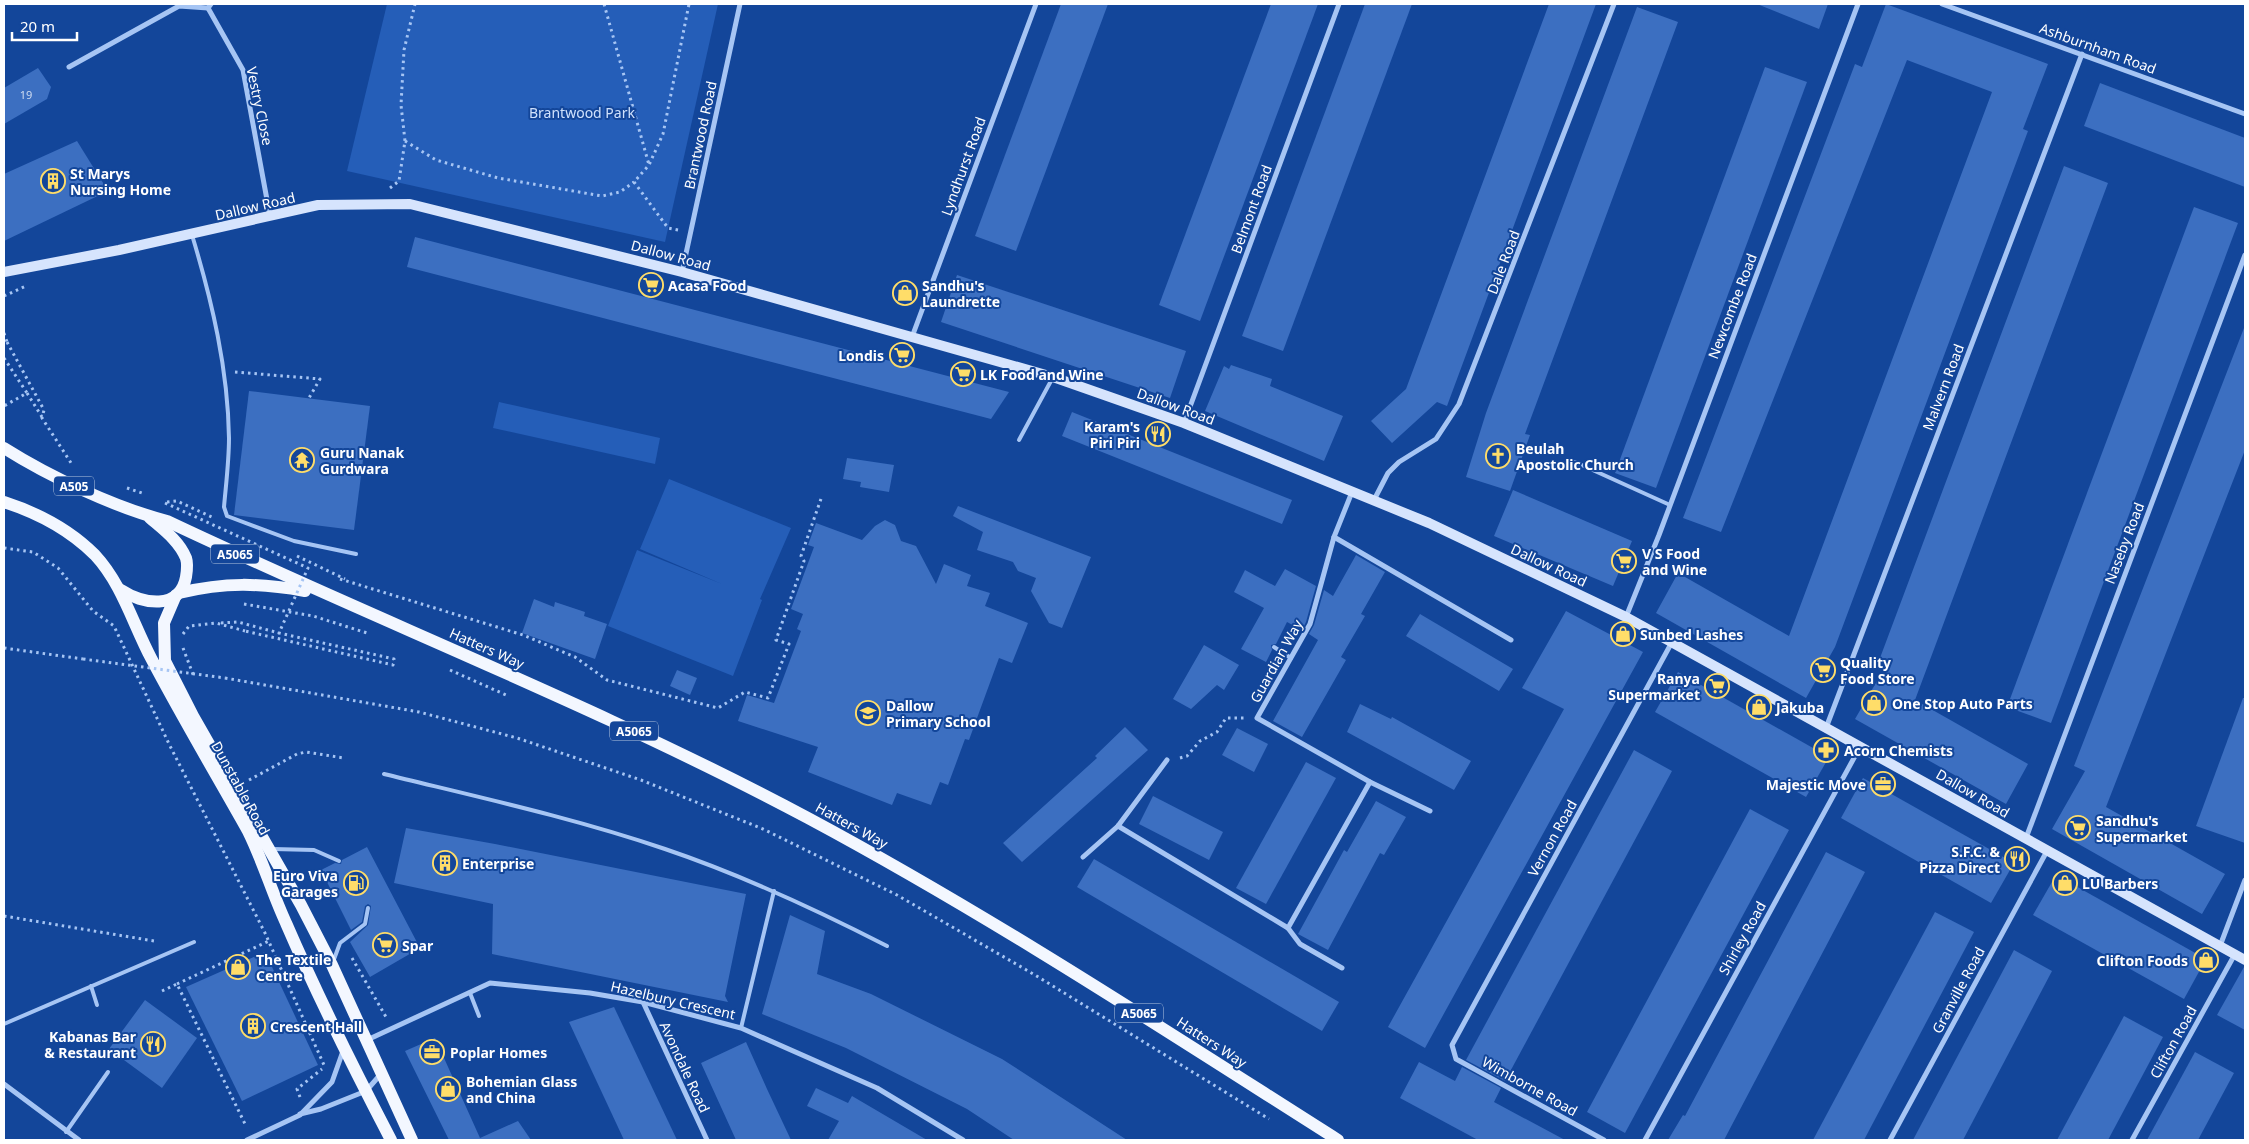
<svg xmlns="http://www.w3.org/2000/svg" width="2249" height="1144" viewBox="0 0 2249 1144" font-family="'Noto Sans',sans-serif">
	<style>
		.green { fill: #255eb8 }
		.building { fill: #3c6fc1 }
		.lines { fill: none; stroke-linecap: round; stroke-linejoin: round }
		.path { stroke: #a6c5f4; stroke-width: 3; stroke-dasharray: 2.5 4; stroke-linecap: butt }
		.lane { stroke: #a6c5f4; stroke-width: 4 }
		.street { stroke: #a6c5f4; stroke-width: 5 }
		.secondary { stroke: #d6e4fd; stroke-width: 10 }
		.primary { stroke: #f3f7ff; stroke-width: 12 }
		.path-bridge { stroke: #a6c5f4; stroke-width: 3; stroke-dasharray: 2.5 4; stroke-linecap: butt }
		.labels { text-anchor: middle; dominant-baseline: central; stroke-width: 4; stroke-linejoin: round; paint-order: stroke }
		.number-label { font-size: 11px; fill: #cedbf0 }
		.shield { fill: #13469a; stroke: #b8c8e1; stroke-width: 1 }
		.shield-label { font-size: 12px; font-weight: bold; fill: #fff }
		.street-label { font-size: 14px; fill: #fff; stroke: #13469a }
		.park-label { font-size: 14px; fill: #cfe1fd; stroke: #13469a }
		.poi-label { font-size: 14px; font-weight: bold; fill: #fff; stroke: #13469a; text-anchor: start }
	</style>
	<rect width="100%" height="100%" fill="#13469a"/>
	<!-- green -->
	<g class="green">
		<path d="M387,4H718L665,242L347,171Z"/>
		<path d="M499,402L660,438L655,464L493,428Z"/>
		<path d="M669,479L791,528L760,599L762,600L733,676L608,626L637,550L722,584L640,549Z"/>
	</g>
	<!-- building -->
	<g class="building">
		<path d="M1061,4H1108L1016,251L975,236Z"/>
		<path d="M1271,4H1318L1200,321L1159,305Z"/>
		<path d="M1365,4H1412L1283,351L1242,336Z"/>
		<path d="M1549,4H1596L1447,406L1437,402L1392,443L1371,421L1406,389Z"/>
		<path d="M1757,4H1828L1819,29Z"/>
		<path d="M1886,4L2048,64L2023,129L2028,131L1835,647L1806,698L1656,613L1678,573L1789,636L1992,92L1907,60L1721,532L1683,518L1855,64L1862,67Z"/>
		<path d="M1637,7L1678,22L1525,434L1530,435L1510,491L1466,477L1486,413Z"/>
		<path d="M1765,67L1807,82L1656,488L1615,473Z"/>
		<path d="M38,68L51,87L47,99L4,124V88Z"/>
		<path d="M2100,83L2245,138V187L2084,126Z"/>
		<path d="M77,141L108,191L4,241V174Z"/>
		<path d="M2064,166L2108,183L1915,700L2028,764L2006,804L1855,719L1884,669L1877,666Z"/>
		<path d="M2194,207L2238,223L2051,723L2007,707Z"/>
		<path d="M415,237L1009,392L991,419L407,267Z"/>
		<path d="M957,275L1186,351L1170,398L941,322Z"/>
		<path d="M2244,328L2245,450L2106,807L2225,874L2202,914L2052,829L2085,771L2074,766Z"/>
		<path d="M1231,365L1272,379L1270,386L1343,416L1324,461L1205,411L1224,366L1229,369Z"/>
		<path d="M249,391L370,406L354,530L234,515Z"/>
		<path d="M1072,412L1292,500L1282,524L1062,436Z"/>
		<path d="M847,458L894,465L889,492L860,487L861,482L843,479Z"/>
		<path d="M1513,490L1632,541L1613,586L1494,536Z"/>
		<path d="M958,506L1091,557L1062,628L1049,623L1031,591L1036,578L1018,571L1013,562L977,550L983,532L953,516Z"/>
		<path d="M885,520L895,525L901,541L916,546L936,584L944,564L971,575L967,586L990,593L985,606L1028,623L1012,663L999,658L969,740L965,739L948,785L940,782L931,805L897,793L892,805L808,772L818,747L738,721L747,695L774,703L801,631L797,629L803,614L791,609L814,547L808,545L816,523L862,540L875,526Z"/>
		<path d="M1356,555L1385,572L1361,614L1365,616L1341,657L1346,660L1302,737L1273,721L1318,640L1309,634L1314,625L1324,590L1333,596Z"/>
		<path d="M1285,569L1316,586L1306,622L1302,630L1287,622L1276,644L1271,645L1272,650L1266,662L1241,649L1264,608L1234,592L1245,570L1275,586Z"/>
		<path d="M534,599L554,607L555,602L585,612L584,616L607,624L595,659L522,633Z"/>
		<path d="M1566,611L1643,652L1425,1048L1388,1027L1564,709L1522,688Z"/>
		<path d="M1420,614L1513,669L1499,691L1406,636Z"/>
		<path d="M1204,645L1239,665L1224,690L1217,685L1191,709L1173,699Z"/>
		<path d="M677,670L697,678L690,695L670,686Z"/>
		<path d="M1678,672L1829,757L1806,797L1655,712Z"/>
		<path d="M2243,698H2245V843L2196,826Z"/>
		<path d="M1360,704L1391,719L1392,717L1471,761L1454,790L1347,732Z"/>
		<path d="M1125,727L1148,750L1022,862L1003,843L1097,758L1095,756Z"/>
		<path d="M1237,728L1268,744L1254,772L1222,755Z"/>
		<path d="M1634,750L1672,771L1505,1081L1466,1060Z"/>
		<path d="M1306,762L1336,778L1266,904L1236,888Z"/>
		<path d="M1863,778L2014,863L1991,903L1841,818Z"/>
		<path d="M1153,796L1223,832L1209,860L1139,824Z"/>
		<path d="M1376,801L1406,817L1384,855L1380,853L1328,950L1298,934L1344,850L1347,852Z"/>
		<path d="M1750,809L1789,830L1625,1133L1587,1112Z"/>
		<path d="M406,828L495,844L746,894L725,996L728,1002L492,954L493,904L394,883Z"/>
		<path d="M367,847L420,948L370,977L350,942L368,925L371,906L368,904L365,906L362,922L351,930L321,870L335,863L341,864L342,860Z"/>
		<path d="M1826,852L1865,872L1724,1140H1668L1683,1115L1685,1116Z"/>
		<path d="M1094,859L1339,1002L1322,1031L1077,887Z"/>
		<path d="M2056,875L2206,959L2184,999L2033,915Z"/>
		<path d="M1935,912L1974,932L1864,1140H1813Z"/>
		<path d="M790,915L825,931L817,974L871,994L1002,1059L1127,1140H1014L967,1109L846,1048L762,1014Z"/>
		<path d="M2014,950L2052,971L1963,1140H1913Z"/>
		<path d="M265,952L318,1065L242,1101L186,987Z"/>
		<path d="M2244,967H2245V1030L2217,1015Z"/>
		<path d="M145,1000L197,1038L162,1088L109,1049Z"/>
		<path d="M614,1007L677,1140H624L569,1022Z"/>
		<path d="M2124,1016L2163,1037L2108,1140H2057Z"/>
		<path d="M435,1038L480,1138L518,1121L531,1140H449L405,1051Z"/>
		<path d="M746,1042L767,1089L791,1140H736L701,1063Z"/>
		<path d="M2195,1052L2234,1073L2198,1140H2147Z"/>
		<path d="M1419,1062L1455,1081L1462,1067L1501,1088L1494,1102L1565,1140H1478L1400,1098Z"/>
		<path d="M816,1088L848,1103L852,1096L927,1140H828L839,1121L807,1106Z"/>
	</g>
	<g class="lines">
		<!-- path -->
		<g class="path">
			<path d="M604,4L649,165"/>
			<path d="M405,141L436,160L498,178L602,196L620,192L634,182"/>
			<path d="M390,188L399,181L405,141L401,105L404,50L415,4"/>
			<path d="M678,230L668,228L634,182L649,165L663,134L689,4"/>
			<path d="M4,296L26,286"/>
			<path d="M4,333L7,342H4"/>
			<path d="M7,342L44,410L42,418L73,466"/>
			<path d="M4,358L27,393L4,406"/>
			<path d="M235,372L320,379L309,398"/>
			<path d="M27,393L42,417"/>
			<path d="M127,488L145,494"/>
			<path d="M167,502L177,501L214,518"/>
			<path d="M4,548L33,552L58,568L93,611L114,626L169,744L265,933L324,1065"/>
			<path d="M297,556L345,579"/>
			<path d="M340,579L523,635L575,657L607,680L718,708L745,692L768,698L789,644L776,640L804,561L801,556L822,496"/>
			<path d="M244,604L313,616L367,633"/>
			<path d="M221,623L238,622L279,633"/>
			<path d="M183,634L189,626L216,623L245,631"/>
			<path d="M4,648L83,659"/>
			<path d="M183,648L194,677"/>
			<path d="M450,670L506,695"/>
			<path d="M225,678L419,712L517,738L641,780L763,829L897,895L1035,975L1269,1119"/>
			<path d="M1180,758L1187,756L1200,741L1217,732L1226,718H1246"/>
			<path d="M249,780L297,754L306,752L344,758"/>
			<path d="M4,916L154,941"/>
			<path d="M352,958L386,1017"/>
			<path d="M177,984L269,941"/>
			<path d="M162,991L177,984L246,1126"/>
			<path d="M300,1097L297,1089L322,1069"/>
		</g>
		<!-- lane -->
		<g class="lane">
			<path d="M192,235C212,301 228,369 229,438C229,461 226,484 224,507L227,516L294,541L356,554"/>
			<path d="M1019,440L1052,379"/>
			<path d="M1575,462L1670,505"/>
			<path d="M1274,647L1291,658"/>
			<path d="M384,774C478,797 574,818 665,849C742,875 815,909 887,946"/>
			<path d="M273,849L314,850L339,861"/>
			<path d="M333,962L340,943L365,924L368,908"/>
			<path d="M91,986L97,1005"/>
			<path d="M470,993L479,1016"/>
			<path d="M4,1024L194,942"/>
			<path d="M741,1028L774,891"/>
			<path d="M66,1132L108,1072"/>
		</g>
		<!-- street -->
		<g class="street">
			<path d="M211,4L208,8L243,70L270,216"/>
			<path d="M1942,4L2245,114"/>
			<path d="M69,67L179,6L208,8"/>
			<path d="M682,272L740,4"/>
			<path d="M912,337L1036,4"/>
			<path d="M1184,423L1339,4"/>
			<path d="M1352,492L1334,537L1310,624L1257,718L1370,782L1430,811"/>
			<path d="M1374,500L1388,473L1399,462L1436,439L1459,404L1614,4"/>
			<path d="M1334,537L1511,640"/>
			<path d="M1626,617L1659,535L1858,4"/>
			<path d="M1826,728L2082,54"/>
			<path d="M1118,826L1288,928L1370,782"/>
			<path d="M2026,838L2245,255"/>
			<path d="M1083,857L1118,826L1167,760"/>
			<path d="M1288,928L1300,944L1342,968"/>
			<path d="M2220,946L2245,880"/>
			<path d="M643,1002L707,1140"/>
			<path d="M367,1040L490,983L590,993L643,1002L741,1028L877,1088L963,1140"/>
			<path d="M4,1084L79,1140"/>
			<path d="M300,1114L321,1109L366,1091L380,1075"/>
			<path d="M247,1140L300,1115L332,1082L343,1051"/>
			<path d="M1604,1140L1456,1059L1452,1045L1672,642"/>
			<path d="M1645,1140L1860,747"/>
			<path d="M1890,1140L2047,851"/>
			<path d="M2132,1140L2235,954"/>
		</g>
		<!-- secondary -->
		<path class="secondary" d="M4,272L119,250L318,205L410,204L682,272L1053,377L1184,423L1429,523L1626,617L2245,960"/>
		<!-- primary -->
		<g class="primary">
			<path d="M4,448C50,477 114,507 167,521C380,622 600,707 808,818C991,916 1163,1029 1338,1140"/>
			<path d="M4,502C38,513 69,529 95,555C122,584 133,624 151,658C182,717 216,774 248,831C263,861 272,893 286,923C318,997 354,1069 391,1140"/>
			<path d="M121,590C142,604 180,611 186,577C187,571 188,564 186,558C179,541 164,530 150,518"/>
			<path d="M179,593C225,582 260,583 305,591"/>
			<path d="M176,595L164,623L165,661L193,716L301,905L332,965L412,1140"/>
		</g>
		<!-- path-bridge -->
		<g class="path-bridge">
			<path d="M165,503L308,568L279,633L394,659L393,665L245,631"/>
			<path d="M83,659L225,678"/>
		</g>
	</g>
	<!-- icons -->
	<defs>
		<symbol id="building-ring" viewBox="-11 -11 22 22"><circle r="9.5" fill="#13469a" stroke="#ffdd69" stroke-width="1.5"/><path d="M-4-6H4V6H1V3H-1V6H-4ZM-2.5-4.3h1.7v1.8h-1.7ZM.8-4.3h1.7v1.8H.8ZM-2.5-1h1.7V.8h-1.7ZM.8-1h1.7V.8H.8Z" fill="#ffdd69"/></symbol>
		<symbol id="supermarket-ring" viewBox="-11 -11 22 22"><circle r="9.5" fill="#13469a" stroke="#ffdd69" stroke-width="1.5"/><path d="M-6-5.5h2.5l.6 2H6L4.5 2H-2.5L-4.4-4H-6ZM-1.5 3.2a1.3 1.3 0 1 0 .1 0ZM3 3.2a1.3 1.3 0 1 0 .1 0Z" fill="#ffdd69"/></symbol>
		<symbol id="shop-ring" viewBox="-11 -11 22 22"><circle r="9.5" fill="#13469a" stroke="#ffdd69" stroke-width="1.5"/><path d="M-5-2.5h2.3a2.7 3.5 0 0 1 5.4 0H5L5.5 6h-11ZM-1.5-2.5h3a1.5 2.3 0 0 0-3 0Z" fill="#ffdd69"/></symbol>
		<symbol id="restaurant-ring" viewBox="-11 -11 22 22"><circle r="9.5" fill="#13469a" stroke="#ffdd69" stroke-width="1.5"/><path d="M-5-6h1v4h1v-4h1v4h1v-4h1v5L-1.5 .5V6h-2V.5L-5-1ZM5-6V6H3V1.5H1.5Q1.5-4 5-6Z" fill="#ffdd69"/></symbol>
		<symbol id="church-ring" viewBox="-11 -11 22 22"><circle r="9.5" fill="#13469a" stroke="#ffdd69" stroke-width="1.5"/><path d="M-1.2-6h2.4v3.5h3.3v2.4h-3.3V6h-2.4V-.1h-3.3v-2.4h3.3Z" fill="#ffdd69"/></symbol>
		<symbol id="temple-ring" viewBox="-11 -11 22 22"><circle r="9.5" fill="#13469a" stroke="#ffdd69" stroke-width="1.5"/><path d="M0-6L5-2H3V0L6.5 2.5H4V6H1.5V3h-3V6H-4V2.5H-6.5L-3 0V-2H-5Z" fill="#ffdd69"/></symbol>
		<symbol id="school-ring" viewBox="-11 -11 22 22"><circle r="9.5" fill="#13469a" stroke="#ffdd69" stroke-width="1.5"/><path d="M0-5L7-2L0 1L-7-2ZM-4 1L0 2.5L4 1V4Q0 6-4 4Z" fill="#ffdd69"/></symbol>
		<symbol id="pharmacy-ring" viewBox="-11 -11 22 22"><circle r="9.5" fill="#13469a" stroke="#ffdd69" stroke-width="1.5"/><path d="M-2-6h4v4h4v4h-4v4h-4v-4h-4v-4h4Z" fill="#ffdd69"/></symbol>
		<symbol id="office-ring" viewBox="-11 -11 22 22"><circle r="9.5" fill="#13469a" stroke="#ffdd69" stroke-width="1.5"/><path d="M-6-3h4V-5.5h4V-3h4V5H-6ZM-1-4.5V-3h2v-1.5ZM-6 0V1H6V0Z" fill="#ffdd69"/></symbol>
		<symbol id="fuel-ring" viewBox="-11 -11 22 22"><circle r="9.5" fill="#13469a" stroke="#ffdd69" stroke-width="1.5"/><path d="M-5.5-6h7V0h2V4h1.3V-2.5L3-4.5l.8-.8L6-3V5H2.5V1h-1V6h-7ZM-4.2-4.7v3.2H.2V-4.7Z" fill="#ffdd69"/></symbol>
	</defs>
	<g fill-rule="evenodd">
		<use href="#building-ring" x="39" y="167" width="28" height="28"/>
		<use href="#supermarket-ring" x="637" y="271" width="28" height="28"/>
		<use href="#shop-ring" x="891" y="279" width="28" height="28"/>
		<use href="#supermarket-ring" x="888" y="341" width="28" height="28"/>
		<use href="#supermarket-ring" x="949" y="360" width="28" height="28"/>
		<use href="#restaurant-ring" x="1144" y="420" width="28" height="28"/>
		<use href="#church-ring" x="1484" y="442" width="28" height="28"/>
		<use href="#temple-ring" x="288" y="446" width="28" height="28"/>
		<use href="#supermarket-ring" x="1610" y="547" width="28" height="28"/>
		<use href="#shop-ring" x="1609" y="620" width="28" height="28"/>
		<use href="#supermarket-ring" x="1809" y="656" width="28" height="28"/>
		<use href="#supermarket-ring" x="1703" y="672" width="28" height="28"/>
		<use href="#shop-ring" x="1860" y="689" width="28" height="28"/>
		<use href="#shop-ring" x="1745" y="693" width="28" height="28"/>
		<use href="#school-ring" x="854" y="699" width="28" height="28"/>
		<use href="#pharmacy-ring" x="1812" y="736" width="28" height="28"/>
		<use href="#office-ring" x="1869" y="770" width="28" height="28"/>
		<use href="#supermarket-ring" x="2064" y="814" width="28" height="28"/>
		<use href="#restaurant-ring" x="2003" y="845" width="28" height="28"/>
		<use href="#building-ring" x="431" y="849" width="28" height="28"/>
		<use href="#fuel-ring" x="342" y="869" width="28" height="28"/>
		<use href="#shop-ring" x="2051" y="869" width="28" height="28"/>
		<use href="#supermarket-ring" x="371" y="931" width="28" height="28"/>
		<use href="#shop-ring" x="2192" y="946" width="28" height="28"/>
		<use href="#shop-ring" x="224" y="953" width="28" height="28"/>
		<use href="#building-ring" x="239" y="1012" width="28" height="28"/>
		<use href="#restaurant-ring" x="139" y="1030" width="28" height="28"/>
		<use href="#office-ring" x="418" y="1038" width="28" height="28"/>
		<use href="#shop-ring" x="434" y="1075" width="28" height="28"/>
	</g>
	<g class="labels">
		<!-- number labels -->
		<g class="number-label">
			<text x="26" y="94">19</text>
		</g>
		<!-- shield labels -->
		<g class="shield">
			<rect x="54" y="476.5" width="40" height="19" rx="4"/>
			<rect x="211" y="544.5" width="48" height="19" rx="4"/>
			<rect x="610" y="721.5" width="48" height="19" rx="4"/>
			<rect x="1115" y="1003.5" width="48" height="19" rx="4"/>
		</g>
		<g class="shield-label">
			<text x="74" y="486">A505</text>
			<text x="235" y="554">A5065</text>
			<text x="634" y="731">A5065</text>
			<text x="1139" y="1013">A5065</text>
		</g>
		<!-- street labels -->
		<g class="street-label">
			<text transform="translate(2098 48) rotate(20)">Ashburnham Road</text>
			<text transform="translate(260 106) rotate(78)">Vestry Close</text>
			<text transform="translate(700 135) rotate(-78)">Brantwood Road</text>
			<text transform="translate(963 166) rotate(-70)">Lyndhurst Road</text>
			<text transform="translate(255 206) rotate(-13)">Dallow Road</text>
			<text transform="translate(1251 209) rotate(-70)">Belmont Road</text>
			<text transform="translate(671 255) rotate(15)">Dallow Road</text>
			<text transform="translate(1503 262) rotate(-69)">Dale Road</text>
			<text transform="translate(1732 306) rotate(-69)">Newcombe Road</text>
			<text transform="translate(1943 387) rotate(-69)">Malvern Road</text>
			<text transform="translate(1176 406) rotate(20)">Dallow Road</text>
			<text transform="translate(2124 543) rotate(-69)">Naseby Road</text>
			<text transform="translate(1549 565) rotate(25)">Dallow Road</text>
			<text transform="translate(487 648) rotate(24)">Hatters Way</text>
			<text transform="translate(1276 661) rotate(-61)">Guardian Way</text>
			<text transform="translate(241 788) rotate(61)">Dunstable Road</text>
			<text transform="translate(1973 793) rotate(30)">Dallow Road</text>
			<text transform="translate(852 825) rotate(29)">Hatters Way</text>
			<text transform="translate(1552 838) rotate(-61)">Vernon Road</text>
			<text transform="translate(1742 938) rotate(-61)">Shirley Road</text>
			<text transform="translate(1958 990) rotate(-62)">Granville Road</text>
			<text transform="translate(673 1000) rotate(13)">Hazelbury Crescent</text>
			<text transform="translate(1212 1042) rotate(33)">Hatters Way</text>
			<text transform="translate(2173 1042) rotate(-61)">Clifton Road</text>
			<text transform="translate(685 1067) rotate(65)">Avondale Road</text>
			<text transform="translate(1530 1086) rotate(29)">Wimborne Road</text>
		</g>
		<!-- park labels -->
		<g class="park-label">
			<text x="582" y="112">Brantwood Park</text>
		</g>
		<!-- poi labels -->
		<g class="poi-label">
			<text x="70" y="173">St Marys<tspan x="70" dy="16">Nursing Home</tspan></text>
			<text x="668" y="285">Acasa Food</text>
			<text x="922" y="285">Sandhu's<tspan x="922" dy="16">Laundrette</tspan></text>
			<text x="884" y="355" text-anchor="end">Londis</text>
			<text x="980" y="374">LK Food and Wine</text>
			<text x="1140" y="426" text-anchor="end">Karam's<tspan x="1140" dy="16">Piri Piri</tspan></text>
			<text x="1516" y="448">Beulah<tspan x="1516" dy="16">Apostolic Church</tspan></text>
			<text x="320" y="452">Guru Nanak<tspan x="320" dy="16">Gurdwara</tspan></text>
			<text x="1642" y="553">V S Food<tspan x="1642" dy="16">and Wine</tspan></text>
			<text x="1640" y="634">Sunbed Lashes</text>
			<text x="1840" y="662">Quality<tspan x="1840" dy="16">Food Store</tspan></text>
			<text x="1700" y="678" text-anchor="end">Ranya<tspan x="1700" dy="16">Supermarket</tspan></text>
			<text x="1892" y="703">One Stop Auto Parts</text>
			<text x="886" y="705">Dallow<tspan x="886" dy="16">Primary School</tspan></text>
			<text x="1776" y="707">Jakuba</text>
			<text x="1844" y="750">Acorn Chemists</text>
			<text x="1866" y="784" text-anchor="end">Majestic Move</text>
			<text x="2096" y="820">Sandhu's<tspan x="2096" dy="16">Supermarket</tspan></text>
			<text x="2000" y="851" text-anchor="end">S.F.C. &amp;<tspan x="2000" dy="16">Pizza Direct</tspan></text>
			<text x="462" y="863">Enterprise</text>
			<text x="338" y="875" text-anchor="end">Euro Viva<tspan x="338" dy="16">Garages</tspan></text>
			<text x="2082" y="883">LU Barbers</text>
			<text x="402" y="945">Spar</text>
			<text x="256" y="959">The Textile<tspan x="256" dy="16">Centre</tspan></text>
			<text x="2188" y="960" text-anchor="end">Clifton Foods</text>
			<text x="270" y="1026">Crescent Hall</text>
			<text x="136" y="1036" text-anchor="end">Kabanas Bar<tspan x="136" dy="16">&amp; Restaurant</tspan></text>
			<text x="450" y="1052">Poplar Homes</text>
			<text x="466" y="1081">Bohemian Glass<tspan x="466" dy="16">and China</tspan></text>
		</g>
	</g>
	<!-- border -->
	<rect width="2249" height="1144" fill="none" stroke="#ffffff" stroke-width="10"/>
	<!-- scale -->
	<path d="M12 32v8h65v-8" fill="none" stroke="#ffffff" stroke-width="2.5"/>
	<text x="20" y="32" font-size="15" fill="#ffffff" stroke="#13469a" stroke-width="4" paint-order="stroke">20 m</text>
</svg>
